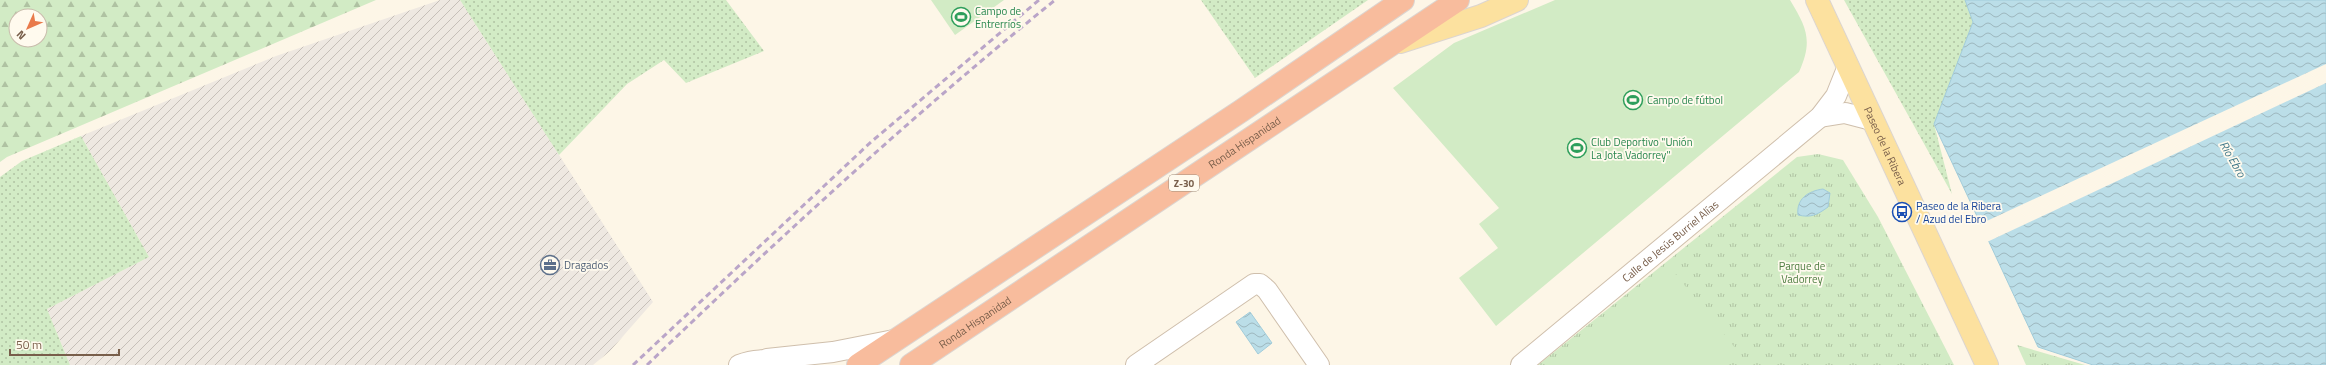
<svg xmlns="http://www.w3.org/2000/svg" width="2326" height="365" viewBox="0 0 2326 365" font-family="'Titillium Web',sans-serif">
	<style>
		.industrial { fill: url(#industrial-furrows) }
		.grass { fill: url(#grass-dots) }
		.forest { fill: url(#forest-firs); fill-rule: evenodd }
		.park { fill: url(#park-tufts) }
		.pitch { fill: #d2ebc5 }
		.water { fill: url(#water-waves); stroke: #a1ccda }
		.pier { fill: #fdf6e7 }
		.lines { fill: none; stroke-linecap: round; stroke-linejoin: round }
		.minor-casing { stroke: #cfbfac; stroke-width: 22 }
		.major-casing { stroke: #dcd5d0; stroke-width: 24 }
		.highway-casing { stroke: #dcd5d0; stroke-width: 24 }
		.minor { stroke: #fff; stroke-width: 20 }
		.major { stroke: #fce19f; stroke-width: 22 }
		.highway { stroke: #f8bc9d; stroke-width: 22 }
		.rail { stroke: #baa5c8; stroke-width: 3; stroke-dasharray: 6 4; stroke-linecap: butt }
		.labels { text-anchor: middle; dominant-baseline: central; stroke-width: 3.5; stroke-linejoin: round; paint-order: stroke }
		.shield { fill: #fffaee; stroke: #a08d7b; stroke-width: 1 }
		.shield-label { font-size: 10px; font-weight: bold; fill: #785e4a }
		.leisure-label { font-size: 11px; fill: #27864d; stroke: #fffaee; text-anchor: start }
		.street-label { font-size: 11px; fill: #785e4a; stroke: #fffaee }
		.transit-label { font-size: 11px; fill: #164399; stroke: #fffaee; text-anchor: start }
		.service-label { font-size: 11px; fill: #4e5e75; stroke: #fffaee; text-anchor: start }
		.park-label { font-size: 11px; fill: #4f7e42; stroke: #fffaee }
		.water-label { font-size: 12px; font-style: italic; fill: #437a8b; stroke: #fffaee }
	</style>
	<defs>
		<pattern id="industrial-furrows" width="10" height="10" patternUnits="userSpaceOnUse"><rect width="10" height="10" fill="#eee8e1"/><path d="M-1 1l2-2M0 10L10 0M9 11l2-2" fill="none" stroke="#c6bfb8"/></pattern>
		<pattern id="grass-dots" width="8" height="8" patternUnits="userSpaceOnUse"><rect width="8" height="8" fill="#d2ebc5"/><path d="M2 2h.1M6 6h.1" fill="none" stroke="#afc2a2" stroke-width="1.8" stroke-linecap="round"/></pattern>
		<pattern id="forest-firs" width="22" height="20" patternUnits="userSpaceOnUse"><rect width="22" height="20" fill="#d2ebc5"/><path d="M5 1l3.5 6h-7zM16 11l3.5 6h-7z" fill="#afc2a2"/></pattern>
		<pattern id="park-tufts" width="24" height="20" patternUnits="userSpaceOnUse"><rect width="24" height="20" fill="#d2ebc5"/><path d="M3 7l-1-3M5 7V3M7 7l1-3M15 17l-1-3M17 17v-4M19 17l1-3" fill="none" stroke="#afc2a2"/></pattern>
		<pattern id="water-waves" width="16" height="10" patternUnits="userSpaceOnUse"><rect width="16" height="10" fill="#bbdee8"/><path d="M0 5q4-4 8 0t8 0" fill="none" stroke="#9db7be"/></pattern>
	</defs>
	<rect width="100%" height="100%" fill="#fdf6e7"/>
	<!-- industrial -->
	<path class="industrial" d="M440,0H460L653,302L610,351L593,365H70L47,309L149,257L81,136L276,56Z"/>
	<!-- grass -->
	<g class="grass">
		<path d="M460,0H726L764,51L686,83L664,60L627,84L559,155Z"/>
		<path d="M1201,0H1368L1255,78Z"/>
		<path d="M1844,0H1965L1973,22L1934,124L1952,194Z"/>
		<path d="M81,136L149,257L47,309L70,365H0V177L22,161Z"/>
	</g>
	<!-- forest -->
	<path class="forest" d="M0,0H376L7,157L0,162ZM16,16H40V40H16Z"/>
	<!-- park -->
	<g class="park">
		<path d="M1818,154L1843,160L1878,217L1954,365H1538L1797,157Z"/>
		<path d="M2017,345L2085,365H2026Z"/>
	</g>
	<!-- pitch -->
	<g class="pitch">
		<path d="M931,0H1004L955,35Z"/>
		<path d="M1555,0H1790C1807,28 1813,41 1799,72L1496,326L1459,278L1498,248L1479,224L1499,208L1393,88L1454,43Z"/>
		<path d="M1673,271L1740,354L1726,365H1554Z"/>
	</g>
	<!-- water -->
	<g class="water">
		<path d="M1965,0H2326V365H2093L2038,347L1934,124L1973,22Z"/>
		<path d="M1823,189L1830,193L1828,207C1817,215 1811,218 1798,215C1796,199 1808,191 1823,189Z"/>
		<path d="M1250,312L1272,343L1258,354L1236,322Z"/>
	</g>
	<!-- pier -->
	<path class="pier" d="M2326,64V83L1987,242L1978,225Z"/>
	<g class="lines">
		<defs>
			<g id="minor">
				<path d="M1820,117L1845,113L1872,120"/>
				<path d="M767,359L833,352L894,340"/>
				<path d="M739,365C754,359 765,359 779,364"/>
				<path d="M1136,365L1254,284H1260L1267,290L1319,365"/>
				<path id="s1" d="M1521,365L1820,117L1836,96L1848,66"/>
			</g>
			<g id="major">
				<path id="s2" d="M1817,0L1987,365"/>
				<path d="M1400,42L1481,16L1517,0"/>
			</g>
			<g id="highway">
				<path d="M858,365L1241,111L1403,0"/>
				<path id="s3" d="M911,365L1458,0"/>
			</g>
		</defs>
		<!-- minor casing -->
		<use href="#minor" class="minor-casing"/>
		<!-- major casing -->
		<use href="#major" class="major-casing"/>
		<!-- highway casing -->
		<use href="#highway" class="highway-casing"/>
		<!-- minor -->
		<use href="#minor" class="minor"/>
		<!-- major -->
		<use href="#major" class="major"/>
		<!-- highway -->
		<use href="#highway" class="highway"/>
		<!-- rail -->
		<g class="rail">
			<path d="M633,365L871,142L1039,0"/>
			<path d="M647,365C779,238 913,115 1055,0"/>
		</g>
	</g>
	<!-- icons -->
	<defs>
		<symbol id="stadium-ring" viewBox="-11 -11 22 22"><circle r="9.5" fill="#fffaee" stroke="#2e9e5b" stroke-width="1.5"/><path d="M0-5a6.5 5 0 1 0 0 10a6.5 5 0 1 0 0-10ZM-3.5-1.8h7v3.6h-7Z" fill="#2e9e5b"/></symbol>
		<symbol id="bus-ring" viewBox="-11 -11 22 22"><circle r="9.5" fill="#fffaee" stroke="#1a4fb4" stroke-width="1.5"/><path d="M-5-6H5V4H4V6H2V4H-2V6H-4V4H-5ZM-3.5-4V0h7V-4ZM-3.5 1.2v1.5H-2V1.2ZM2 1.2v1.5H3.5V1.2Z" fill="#1a4fb4"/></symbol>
		<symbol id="office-ring" viewBox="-11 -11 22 22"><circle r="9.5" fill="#fffaee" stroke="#5c6f8a" stroke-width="1.5"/><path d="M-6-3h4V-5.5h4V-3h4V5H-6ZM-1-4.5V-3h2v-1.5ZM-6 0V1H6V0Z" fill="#5c6f8a"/></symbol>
	</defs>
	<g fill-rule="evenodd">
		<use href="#stadium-ring" x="950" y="6" width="22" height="22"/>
		<use href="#stadium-ring" x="1622" y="89" width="22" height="22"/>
		<use href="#stadium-ring" x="1566" y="137" width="22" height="22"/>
		<use href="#bus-ring" x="1891" y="201" width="22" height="22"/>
		<use href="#office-ring" x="539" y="254" width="22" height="22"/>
	</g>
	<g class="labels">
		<!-- shield labels -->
		<rect class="shield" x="1169" y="175" width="30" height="16" rx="3"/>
		<g class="shield-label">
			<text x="1184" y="183">Z-30</text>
		</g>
		<!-- leisure labels -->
		<g class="leisure-label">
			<text x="975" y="11">Campo de<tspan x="975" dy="13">Entrerríos</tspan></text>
			<text x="1647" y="100">Campo de fútbol</text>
			<text x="1591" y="142">Club Deportivo "Unión<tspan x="1591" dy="13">La Jota Vadorrey"</tspan></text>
		</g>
		<!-- street labels -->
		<g class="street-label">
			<text stroke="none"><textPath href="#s3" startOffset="401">Ronda Hispanidad</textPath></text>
			<text stroke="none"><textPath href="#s2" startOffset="161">Paseo de la Ribera</textPath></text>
			<text stroke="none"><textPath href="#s1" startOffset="194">Calle de Jesús Burriel Alías</textPath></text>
			<text stroke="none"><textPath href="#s3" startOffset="77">Ronda Hispanidad</textPath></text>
		</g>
		<!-- transit labels -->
		<g class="transit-label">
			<text x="1916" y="206">Paseo de la Ribera<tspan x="1916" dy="13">/ Azud del Ebro</tspan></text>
		</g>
		<!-- service labels -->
		<g class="service-label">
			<text x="564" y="265">Dragados</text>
		</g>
		<!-- park labels -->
		<g class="park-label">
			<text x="1802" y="266">Parque de<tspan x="1802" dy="13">Vadorrey</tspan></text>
		</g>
		<!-- water labels -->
		<g class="water-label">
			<text transform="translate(2233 159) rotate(60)">Río Ebro</text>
		</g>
	</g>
	<!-- north arrow -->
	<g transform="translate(28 28) rotate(225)"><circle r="19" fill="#fffaee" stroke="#c9bcac"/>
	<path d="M0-3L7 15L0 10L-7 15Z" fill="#e97a4a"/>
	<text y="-6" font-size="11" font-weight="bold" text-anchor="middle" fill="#785e4a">N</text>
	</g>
	<!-- scale -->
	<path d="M10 349v6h109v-6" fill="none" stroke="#785e4a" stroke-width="2"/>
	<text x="16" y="349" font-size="12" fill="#785e4a" stroke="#fffaee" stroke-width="3" paint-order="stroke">50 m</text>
</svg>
